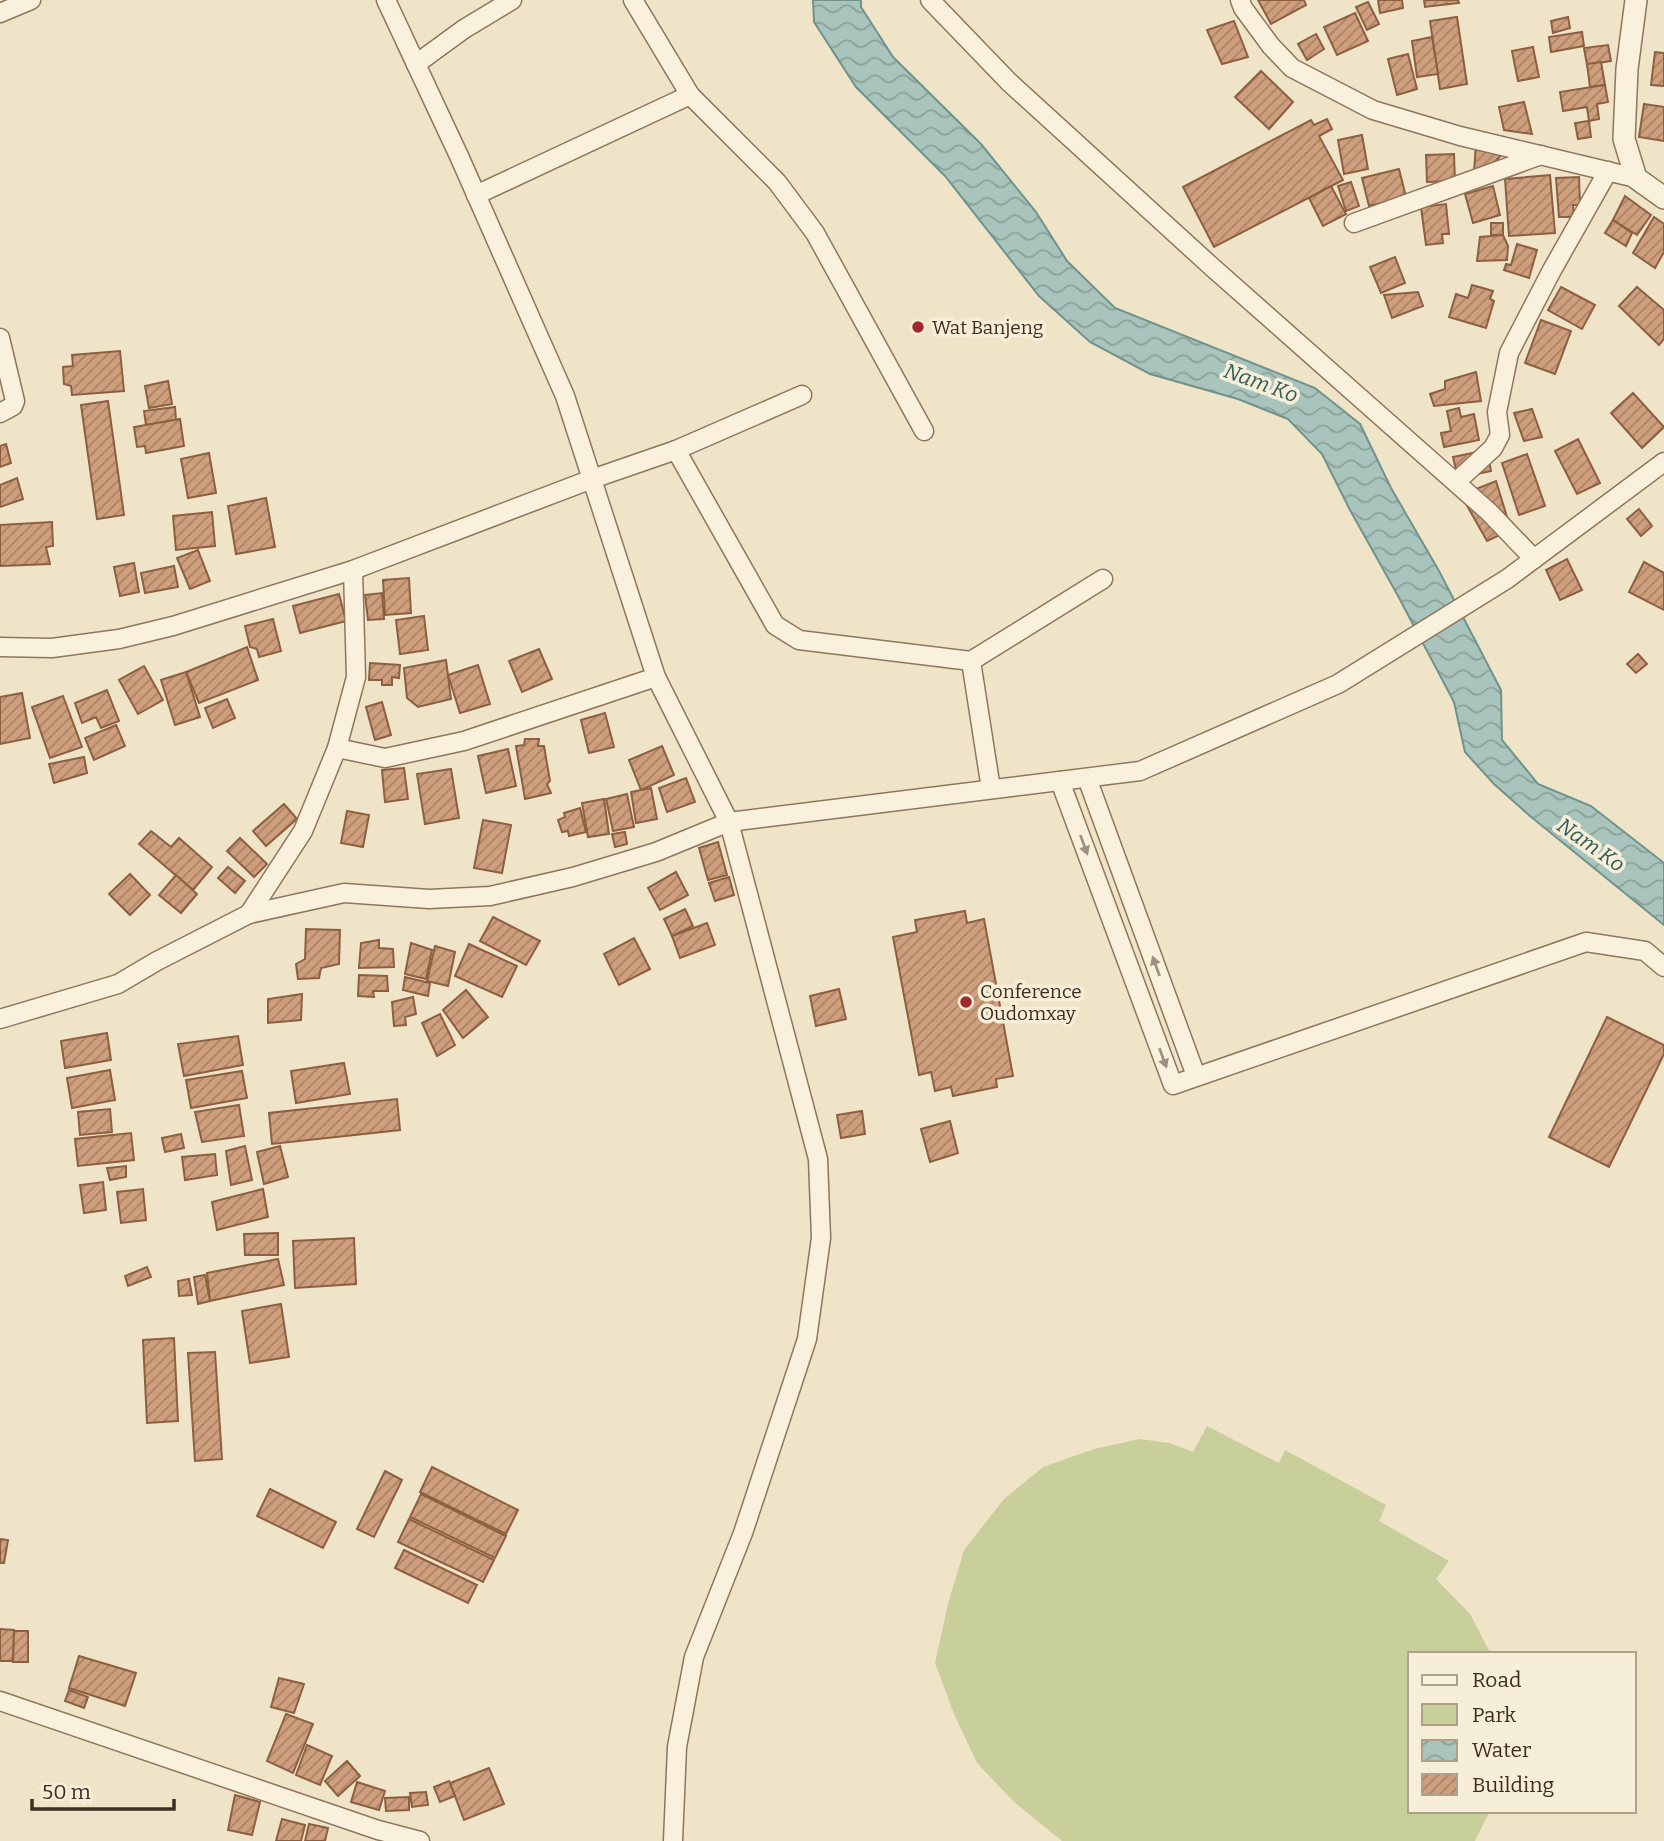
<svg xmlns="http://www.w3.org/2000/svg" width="1664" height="1841" viewBox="0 0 1664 1841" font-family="Bitter,serif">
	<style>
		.park { fill: #c9cf9b }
		.water { fill: url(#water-waves); stroke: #6f938a; stroke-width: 2 }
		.building { fill: url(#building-hatch); stroke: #8d5f41; stroke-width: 2 }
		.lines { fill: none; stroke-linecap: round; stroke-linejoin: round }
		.minor-casing { stroke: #8d765c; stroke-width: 21 }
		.tertiary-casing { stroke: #8d765c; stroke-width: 24 }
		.minor { stroke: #faf1dc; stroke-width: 18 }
		.tertiary { stroke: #faf1dc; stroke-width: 21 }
		.oneway { fill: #9c907e }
		.poi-dot { fill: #9e2a2b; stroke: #f7eed8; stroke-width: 2.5 }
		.labels { text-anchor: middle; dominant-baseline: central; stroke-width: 7; stroke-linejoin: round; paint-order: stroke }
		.poi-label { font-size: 19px; fill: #3d2e20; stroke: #f7eed8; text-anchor: start }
		.water-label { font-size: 21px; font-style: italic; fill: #2f5d5a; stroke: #f7eed8 }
	</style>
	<defs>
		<pattern id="water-waves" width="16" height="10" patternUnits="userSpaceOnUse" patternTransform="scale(1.75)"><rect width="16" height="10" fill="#a9c4bc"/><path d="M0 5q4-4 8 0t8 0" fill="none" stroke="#8ba098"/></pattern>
		<pattern id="building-hatch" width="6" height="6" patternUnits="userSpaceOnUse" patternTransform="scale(1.75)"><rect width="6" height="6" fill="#cf9f7d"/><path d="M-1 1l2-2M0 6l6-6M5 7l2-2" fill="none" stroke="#a98266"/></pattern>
	</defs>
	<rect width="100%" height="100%" fill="#f0e4c8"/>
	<!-- park -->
	<path class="park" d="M1207,1426L1279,1463L1285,1450L1386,1505L1379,1521L1449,1561L1436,1579L1470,1614L1491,1654H1410V1811H1490L1475,1841H1062L1013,1801L977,1763L954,1714L935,1663L948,1604L964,1550L1004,1499L1043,1467L1094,1449L1140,1439L1169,1443L1193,1452Z"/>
	<!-- water -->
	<path class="water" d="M813,0H861V7L893,57L981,144L1036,212L1067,261L1115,308L1315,388L1360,424L1391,488L1439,571L1501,690L1502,740L1538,784L1591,806L1664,863V925L1530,816L1494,784L1465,752L1454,702L1397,594L1350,510L1322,454L1288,419L1238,399L1150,374L1090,342L1039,296L945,176L856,87L814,22Z"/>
	<!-- building -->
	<g class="building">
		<path d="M1258,0H1304L1306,5L1271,24Z"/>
		<path d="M1378,0H1402L1403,8L1380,13Z"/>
		<path d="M1424,0H1458L1459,3L1425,7Z"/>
		<path d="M1368,2L1379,24L1367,30L1356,7Z"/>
		<path d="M1355,13L1368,41L1337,55L1324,27Z"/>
		<path d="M1457,17L1467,84L1440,89L1430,21Z"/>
		<path d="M1568,17L1570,28L1553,33L1551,21Z"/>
		<path d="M1234,21L1248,57L1222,64L1207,30Z"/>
		<path d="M1582,32L1584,46L1551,52L1549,37Z"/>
		<path d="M1316,34L1324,49L1307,60L1298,44Z"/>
		<path d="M1432,37L1438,74L1417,77L1412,41Z"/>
		<path d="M1608,45L1611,61L1587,65L1584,48Z"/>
		<path d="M1533,47L1539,77L1518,81L1512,51Z"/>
		<path d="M1655,52L1664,53V86L1651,85Z"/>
		<path d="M1408,54L1417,89L1397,95L1388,59Z"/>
		<path d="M1601,62L1605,85L1590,87L1587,64Z"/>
		<path d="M1261,71L1293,102L1269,129L1235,97Z"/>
		<path d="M1605,85L1608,102L1597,104L1599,119L1589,121L1587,107L1563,111L1560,92Z"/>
		<path d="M1524,102L1532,134L1504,130L1499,107Z"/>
		<path d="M1644,104L1664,107V141L1639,137Z"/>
		<path d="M1327,119L1332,129L1319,136L1343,180L1214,247L1183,187L1311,120L1314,125Z"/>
		<path d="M1589,121L1591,137L1578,139L1575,123Z"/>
		<path d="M1362,135L1368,169L1344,174L1338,140Z"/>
		<path d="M1476,143L1505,151L1487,170L1474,172Z"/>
		<path d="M1454,154L1455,181L1427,182L1426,155Z"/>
		<path d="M1399,169L1406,197L1369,206L1362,178Z"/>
		<path d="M1550,175L1555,233L1509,236L1505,179Z"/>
		<path d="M1579,177L1580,205H1573L1574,217H1559L1556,178Z"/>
		<path d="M1351,182L1359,206L1346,211L1338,186Z"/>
		<path d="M1331,186L1346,214L1323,226L1309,198Z"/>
		<path d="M1493,186L1500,215L1473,223L1465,194Z"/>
		<path d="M1625,196L1651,215L1637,235L1613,220Z"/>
		<path d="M1446,204L1449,234H1442L1443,243L1426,245L1421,207Z"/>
		<path d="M1654,217L1664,224V252L1655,268L1633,253Z"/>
		<path d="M1613,220L1632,233L1626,246L1605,233Z"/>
		<rect x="1491" y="223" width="12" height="12"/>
		<path d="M1503,235L1508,246L1507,260L1477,261L1480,237Z"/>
		<path d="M1517,244L1537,250L1529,278L1504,270L1506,264L1511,265Z"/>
		<path d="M1395,257L1405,283L1381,293L1370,267Z"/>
		<path d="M1472,285L1493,291L1490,299L1494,301L1486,328L1449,317L1456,294L1468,298Z"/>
		<path d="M1561,287L1595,305L1582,329L1548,310Z"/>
		<path d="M1637,287L1664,310V339L1659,345L1619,306Z"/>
		<path d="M1418,292L1423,306L1392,318L1384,295Z"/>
		<path d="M1541,320L1571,331L1555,374L1525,363Z"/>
		<path d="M120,351L124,391L72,395L71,386L64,384L63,367L73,366L72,355Z"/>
		<path d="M1476,372L1481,401L1434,406L1430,394L1445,389V381Z"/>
		<path d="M168,381L172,404L149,408L145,386Z"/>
		<path d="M1633,393L1664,427L1642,448L1611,413Z"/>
		<path d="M108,401L124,515L97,519L81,405Z"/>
		<path d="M175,407L176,420L146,425L144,411Z"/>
		<path d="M1459,408L1461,417L1474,414L1479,440L1444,447L1441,433L1451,431L1447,411Z"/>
		<path d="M1532,409L1542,437L1524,441L1514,413Z"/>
		<path d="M180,419L184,446L146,453L145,446L137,447L134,427Z"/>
		<path d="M1578,439L1600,483L1577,494L1555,451Z"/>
		<path d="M6,444L11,463L0,467V446Z"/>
		<path d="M1487,450L1491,471L1458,478L1453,457Z"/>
		<path d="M209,453L216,493L188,498L181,459Z"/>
		<path d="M1527,454L1545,506L1519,515L1502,463Z"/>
		<path d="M17,478L23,499L0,507V485Z"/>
		<path d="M1496,481L1511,530L1487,541L1461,495Z"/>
		<path d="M266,498L275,547L236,554L228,506Z"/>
		<path d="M1639,509L1652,526L1641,536L1627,519Z"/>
		<path d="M212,512L215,546L176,550L173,516Z"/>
		<path d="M52,522L53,546L46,547L50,564L0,566V525Z"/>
		<path d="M198,550L210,581L190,589L177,558Z"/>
		<path d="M1567,559L1582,590L1560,600L1546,570Z"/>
		<path d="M1644,562L1664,573V610L1629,592Z"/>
		<path d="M134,563L139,592L120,596L114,567Z"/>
		<path d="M174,566L178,587L145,593L141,573Z"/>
		<path d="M409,578L411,613L385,615L383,580Z"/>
		<path d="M382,593L384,619L368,620L365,595Z"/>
		<path d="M339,594L346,621L300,633L293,606Z"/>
		<path d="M424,616L428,650L400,654L396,620Z"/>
		<path d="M273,619L281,651L259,657L257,649L250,647L245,626Z"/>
		<path d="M247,647L258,680L199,703L186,672Z"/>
		<path d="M539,649L552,679L522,692L509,661Z"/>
		<path d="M1638,654L1647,664L1636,673L1627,664Z"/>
		<path d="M446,660L451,699L418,707L407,698L404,668Z"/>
		<path d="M370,663L400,665L399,678L392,677V685H382V680H369Z"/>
		<path d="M478,665L490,704L460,713L448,675Z"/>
		<path d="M144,666L163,700L138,714L119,680Z"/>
		<path d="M186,672L200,717L175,725L161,680Z"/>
		<path d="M107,690L119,721L101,728L96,717L82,723L75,703Z"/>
		<path d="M22,693L30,738L0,744V697Z"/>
		<path d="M63,696L82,747L50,758L32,707Z"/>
		<path d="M227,699L235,718L213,728L205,708Z"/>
		<path d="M382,702L391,735L375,740L366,707Z"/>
		<path d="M605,713L614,747L589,753L581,720Z"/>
		<path d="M116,725L125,746L94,760L85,738Z"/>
		<path d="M525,739H539L538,746H544L550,781L547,784L551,793L525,799L516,746L524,745Z"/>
		<path d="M662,746L674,775L641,790L629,760Z"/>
		<path d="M508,749L516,786L486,793L478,756Z"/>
		<path d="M84,757L87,773L54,783L49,764Z"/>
		<path d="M404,768L408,799L385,802L382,770Z"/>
		<path d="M451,769L459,818L425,824L417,774Z"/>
		<path d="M686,778L695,802L667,812L659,788Z"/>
		<path d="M651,788L657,819L636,823L631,792Z"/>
		<path d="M627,794L634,827L613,831L606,799Z"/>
		<path d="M604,799L609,834L588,837L582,803Z"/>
		<path d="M284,804L297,819L266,846L253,831Z"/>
		<path d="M580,808L586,832L569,836L568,831L562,832L558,820L565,817L564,813Z"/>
		<path d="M347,811L369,815L363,847L341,843Z"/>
		<path d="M483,820L511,825L502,873L474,868Z"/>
		<path d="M151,831L171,847L179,838L212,867L193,890L139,844Z"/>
		<path d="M625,832L627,844L615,847L612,834Z"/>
		<path d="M240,838L267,864L254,877L227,851Z"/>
		<path d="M718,842L727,875L708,880L699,848Z"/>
		<path d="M228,867L245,881L235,893L218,878Z"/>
		<path d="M676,872L688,895L660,910L648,888Z"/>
		<path d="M130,874L150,895L130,915L109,894Z"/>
		<path d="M176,875L197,894L181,913L159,895Z"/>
		<path d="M729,877L734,895L715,901L709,883Z"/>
		<path d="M685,909L693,926L672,936L664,919Z"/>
		<path d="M965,911L967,923L984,919L1013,1076L996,1079L997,1087L953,1096L951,1087L935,1091L931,1072L919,1075L893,937L917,932L915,920Z"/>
		<path d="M493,917L540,941L526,965L480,941Z"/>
		<path d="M707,923L715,945L680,958L672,936Z"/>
		<path d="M306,929L340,930L339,964L321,968L319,978L298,979L296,964L305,959Z"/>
		<path d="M634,938L650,969L619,985L604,954Z"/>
		<path d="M379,940V948L393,949L394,967L359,968L361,943Z"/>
		<path d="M411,943L432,950L426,979L405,974Z"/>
		<path d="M469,944L517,966L502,997L455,976Z"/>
		<path d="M435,946L455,952L448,986L427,981Z"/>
		<path d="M359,975L387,976L388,991H373L374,997L358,996Z"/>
		<path d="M405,977L430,983L428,996L403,990Z"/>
		<path d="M839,989L846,1019L816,1026L810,996Z"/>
		<path d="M466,990L488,1017L463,1038L443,1010Z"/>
		<path d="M302,994L301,1020L268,1023V999Z"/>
		<path d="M413,997L416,1014L405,1017L406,1025L394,1026L392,1002Z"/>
		<path d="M440,1014L455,1045L437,1056L422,1023Z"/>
		<path d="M1607,1017L1664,1045V1054L1609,1167L1549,1137Z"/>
		<path d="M107,1033L111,1060L65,1068L61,1041Z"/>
		<path d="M238,1036L243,1065L184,1076L178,1044Z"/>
		<path d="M344,1063L350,1094L296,1103L291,1071Z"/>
		<path d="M110,1070L115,1100L72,1108L67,1078Z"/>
		<path d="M242,1071L247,1098L191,1108L186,1080Z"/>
		<path d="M397,1099L400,1130L272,1144L269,1113Z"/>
		<path d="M239,1105L244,1136L202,1142L195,1112Z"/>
		<path d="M110,1109L112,1132L80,1135L78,1112Z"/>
		<path d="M862,1111L865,1134L841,1138L837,1115Z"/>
		<path d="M950,1121L958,1153L930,1162L921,1129Z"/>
		<path d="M131,1133L134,1160L78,1166L75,1139Z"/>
		<path d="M181,1134L184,1148L165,1152L162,1138Z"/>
		<path d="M245,1146L252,1180L231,1185L226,1151Z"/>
		<path d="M280,1146L288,1177L264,1184L257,1152Z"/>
		<path d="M215,1154L217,1175L185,1180L182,1157Z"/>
		<path d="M126,1166V1177L110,1180L107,1168Z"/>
		<path d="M103,1182L106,1210L84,1213L80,1185Z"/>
		<path d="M143,1189L146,1220L121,1223L117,1192Z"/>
		<path d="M263,1189L268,1217L217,1230L212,1202Z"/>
		<path d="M278,1233V1255H245L244,1234Z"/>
		<path d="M354,1238L356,1284L295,1288L293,1241Z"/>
		<path d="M278,1259L284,1285L210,1301L207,1273Z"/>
		<path d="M147,1267L151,1277L128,1286L125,1276Z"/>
		<path d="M205,1275L210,1301L198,1304L194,1277Z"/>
		<path d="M189,1279L192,1295L179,1296L178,1281Z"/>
		<path d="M281,1304L289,1357L250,1363L242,1311Z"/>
		<path d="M174,1338L178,1421L147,1423L143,1340Z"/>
		<path d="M215,1352L222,1459L195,1461L188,1353Z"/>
		<path d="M432,1467L518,1510L506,1534L420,1492Z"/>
		<path d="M385,1471L402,1480L374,1537L357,1529Z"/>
		<path d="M270,1489L336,1522L323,1548L257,1516Z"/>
		<path d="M421,1494L506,1536L495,1558L410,1517Z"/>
		<path d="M409,1519L494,1560L483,1582L398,1542Z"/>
		<path d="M0,1539L8,1540L4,1563H0Z"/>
		<path d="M404,1550L477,1585L468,1603L395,1568Z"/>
		<path d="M0,1629L14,1630L13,1661H0Z"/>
		<path d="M14,1631H28V1662H13Z"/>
		<path d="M79,1656L136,1673L125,1706L69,1688Z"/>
		<path d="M279,1678L304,1684L294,1713L271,1707Z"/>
		<path d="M69,1690L88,1697L84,1708L65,1701Z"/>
		<path d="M286,1714L313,1724L293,1773L267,1761Z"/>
		<path d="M307,1745L332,1756L320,1785L296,1775Z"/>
		<path d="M347,1761L360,1776L338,1796L325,1781Z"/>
		<path d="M489,1768L504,1804L464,1820L450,1783Z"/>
		<path d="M449,1781L455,1796L440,1802L434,1787Z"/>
		<path d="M357,1782L385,1791L379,1810L351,1802Z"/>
		<path d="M426,1792L428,1805L412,1807L410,1793Z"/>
		<path d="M235,1795L260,1802L252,1835L228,1830Z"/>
		<path d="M409,1797V1810L386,1811L385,1798Z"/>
		<path d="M282,1819L305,1825L301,1841H276Z"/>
		<path d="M309,1824L328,1828L325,1841H305Z"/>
	</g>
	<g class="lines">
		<defs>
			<g id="minor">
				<path d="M386,0L459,156L565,396L656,677L729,822L1140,771L1338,684L1507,579L1664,462"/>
				<path d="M633,0L690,95L777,182L815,233L924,431"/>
				<path d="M930,0L1009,82L1212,267L1489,512L1534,559"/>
				<path d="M1240,0L1243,8L1271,46L1292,68L1373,110L1460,136L1636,178"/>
				<path d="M0,13L31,0"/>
				<path d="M416,64L464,29L512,0"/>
				<path d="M476,195L690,95"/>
				<path d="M1354,223L1541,155"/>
				<path d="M0,338L15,401L13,406L0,413"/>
				<path d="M676,450L775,625L799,640L971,661L1103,579"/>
				<path d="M1456,482L1493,448L1500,435L1497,412L1509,353L1552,270L1608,171"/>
				<path d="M0,647L52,648L119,639L173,626L353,570L592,479L676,450L802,395"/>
				<path d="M971,661L991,789"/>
				<path d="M337,748L385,758L464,741L656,677"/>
				<path d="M1087,778L1196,1076"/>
				<path d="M1060,781L1173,1085L1586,942L1645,951L1664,967"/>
				<path d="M249,914L303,831L337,748L356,677L353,570"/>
				<path d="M0,1019L118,984L157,961L249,914L344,893L429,899L490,896L573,877L656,852L729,822L818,1159L821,1238L807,1339L743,1533L694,1657L677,1747L673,1841"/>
				<path d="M0,1701L378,1830L420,1841"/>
			</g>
			<path id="tertiary" d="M1636,0L1627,69L1624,139L1636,178L1664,198"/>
		</defs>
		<!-- minor casing -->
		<use href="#minor" class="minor-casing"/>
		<!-- tertiary casing -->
		<use href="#tertiary" class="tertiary-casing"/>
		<!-- minor -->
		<use href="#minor" class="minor"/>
		<!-- tertiary -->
		<use href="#tertiary" class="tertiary"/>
	</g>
	<!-- one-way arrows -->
	<defs><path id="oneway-solid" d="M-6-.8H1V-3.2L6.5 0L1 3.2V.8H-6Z" transform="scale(1.75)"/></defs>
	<g class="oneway">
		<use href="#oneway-solid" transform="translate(1084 845) rotate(70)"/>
		<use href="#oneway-solid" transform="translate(1156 966) rotate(-110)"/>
		<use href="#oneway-solid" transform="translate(1163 1058) rotate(70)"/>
	</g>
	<!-- markers -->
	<g class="poi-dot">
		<circle cx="918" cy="327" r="7"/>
		<circle cx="966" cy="1002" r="7"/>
	</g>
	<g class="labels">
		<!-- poi labels -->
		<g class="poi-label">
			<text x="932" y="327">Wat Banjeng</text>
			<text x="980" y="991">Conference<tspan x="980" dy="22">Oudomxay</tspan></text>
		</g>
		<!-- water labels -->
		<g class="water-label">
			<text transform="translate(1261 383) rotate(20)">Nam Ko</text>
			<text transform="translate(1591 845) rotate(35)">Nam Ko</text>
		</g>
	</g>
	<!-- legend -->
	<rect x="1408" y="1652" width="228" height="161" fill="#f7eed8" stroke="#ada18e" stroke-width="2"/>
	<rect x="1422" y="1675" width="35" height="10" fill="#faf1dc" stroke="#ada18e" stroke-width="2"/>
	<text x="1472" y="1687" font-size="21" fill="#3d2e20">Road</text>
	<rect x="1422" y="1704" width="35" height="21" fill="#c9cf9b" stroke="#ada18e" stroke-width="2"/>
	<text x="1472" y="1722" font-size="21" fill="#3d2e20">Park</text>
	<rect x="1422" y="1740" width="35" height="21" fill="url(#water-waves)" stroke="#ada18e" stroke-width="2"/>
	<text x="1472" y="1757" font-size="21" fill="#3d2e20">Water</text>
	<rect x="1422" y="1774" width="35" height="21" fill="url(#building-hatch)" stroke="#ada18e" stroke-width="2"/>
	<text x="1472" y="1792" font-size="21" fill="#3d2e20">Building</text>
	<!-- scale -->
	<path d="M32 1799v10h142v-10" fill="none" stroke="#3d2e20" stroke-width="3.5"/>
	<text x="42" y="1799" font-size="21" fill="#3d2e20" stroke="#f7eed8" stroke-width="5" paint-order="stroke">50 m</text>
</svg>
